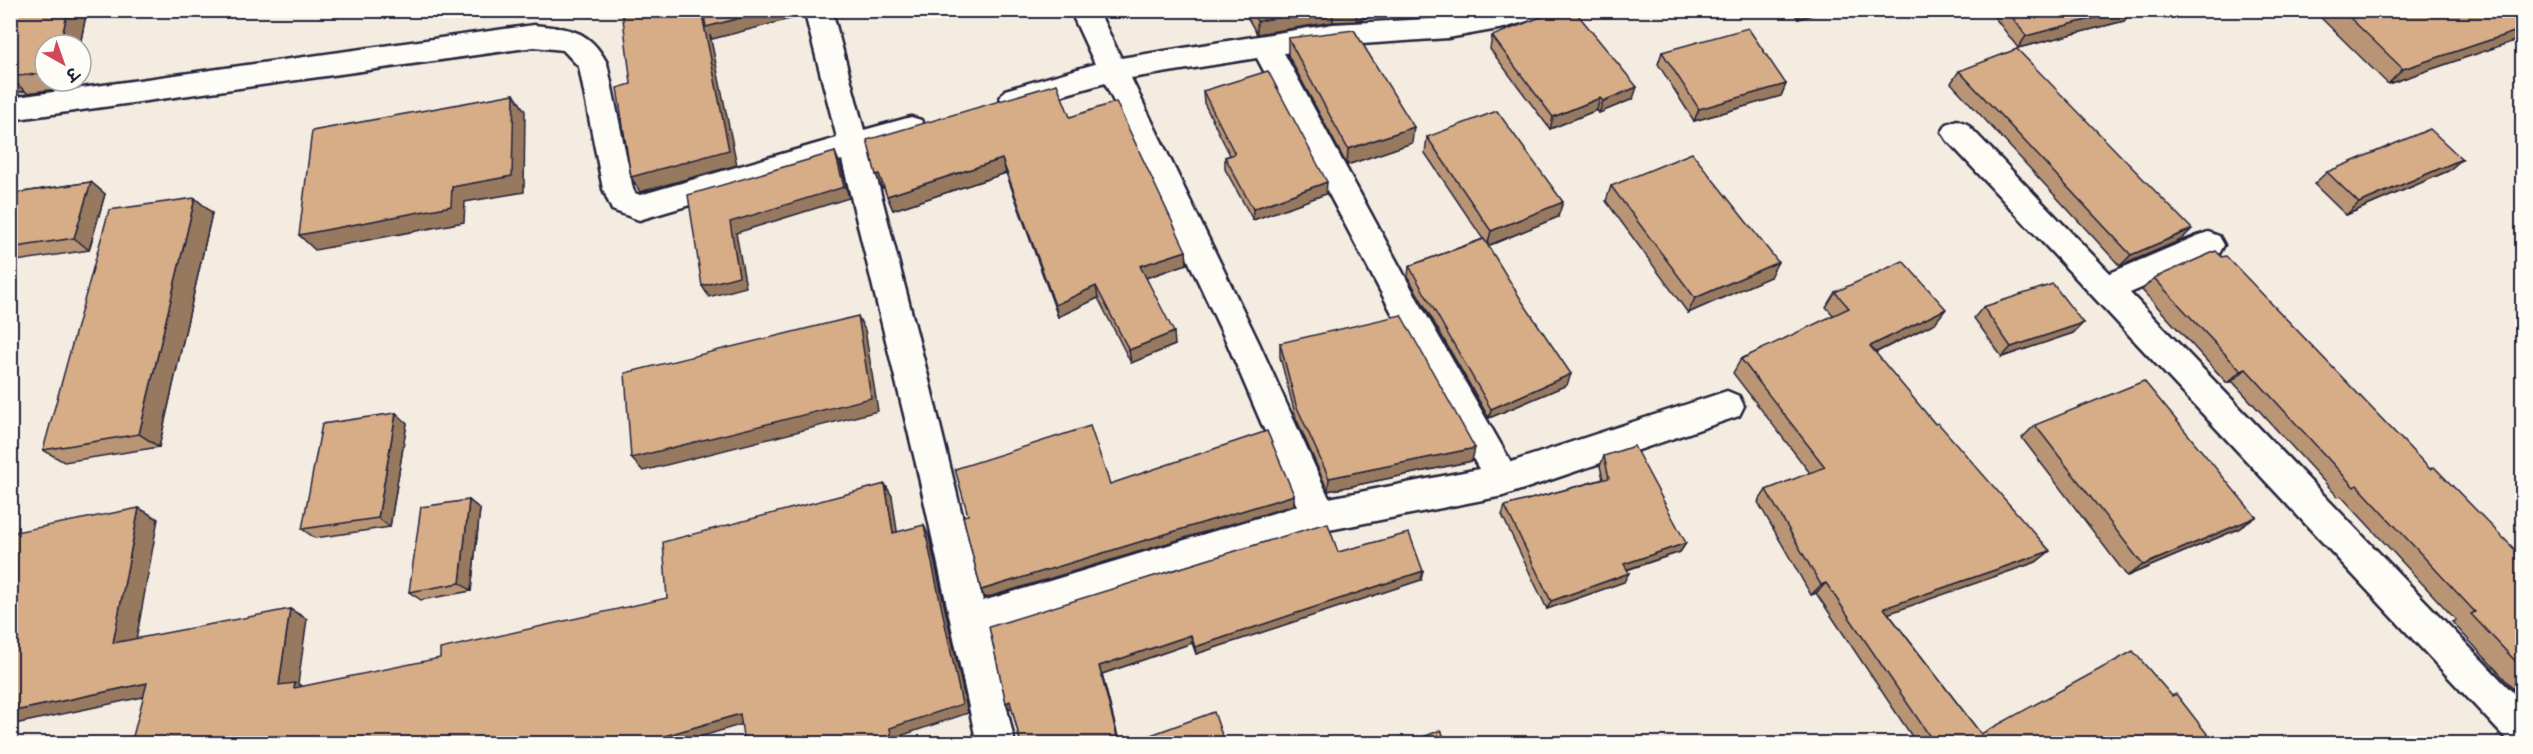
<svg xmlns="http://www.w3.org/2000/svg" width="2533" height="754" viewBox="0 0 2533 754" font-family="'Balsamiq Sans','Playpen Sans Deva',sans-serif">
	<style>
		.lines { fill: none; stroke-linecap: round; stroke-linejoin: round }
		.minor-casing { stroke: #22223b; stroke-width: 5 }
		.minor { fill: #fdfcf7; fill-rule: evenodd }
		.wall { fill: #b99575; stroke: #22223b; stroke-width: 1.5 }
		.shaded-wall { fill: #96795f; stroke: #22223b; stroke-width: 1.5 }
		.building { fill: #d7ad88; stroke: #22223b; stroke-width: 1.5 }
	</style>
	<rect width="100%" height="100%" fill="#f5ece1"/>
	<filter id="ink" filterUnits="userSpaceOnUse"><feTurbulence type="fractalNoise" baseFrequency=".0167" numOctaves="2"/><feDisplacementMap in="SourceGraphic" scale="12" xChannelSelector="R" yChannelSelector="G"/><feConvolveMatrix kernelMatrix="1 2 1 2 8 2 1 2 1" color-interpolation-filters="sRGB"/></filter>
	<g filter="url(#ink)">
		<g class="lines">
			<defs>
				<g id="minor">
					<path d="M804,10H832L864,130L911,117L921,120L926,128L921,136L870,152L928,376L983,601L1297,506L1227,343L1105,83L1015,109L1005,106L1000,98L1005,90L1095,64L1070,10H1098L1121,58L1333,24L1448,18L1488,10H1544L1540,17L1504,28L1448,38L1333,46L1284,53L1415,295L1511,462L1727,391L1739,396L1744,406L1739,416L1503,496L1319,532L990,633L1015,744H977L917,468L842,160L639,220L612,210L603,189L579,67L563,50L534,47L10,120V98L534,25C569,29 588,28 607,63L633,189L635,193L640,195L837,138ZM1257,58L1393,315L1479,469L1329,498L1259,343L1131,78Z"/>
					<path d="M1957,120L1967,124L2110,273L2197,236L2208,232L2219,236L2224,245L2219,254L2130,293L2522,702V744L2509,742L1947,140L1942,132L1947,124Z"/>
				</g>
			</defs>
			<!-- minor casing -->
			<use href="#minor" class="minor-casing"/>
			<!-- minor -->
			<use href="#minor" class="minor"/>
		</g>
		<!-- wall -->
		<g class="wall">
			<path d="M10,10H87L80,45H45V81H73L72,87L27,93L25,91L10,94Z"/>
			<rect x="1118" y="10" width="38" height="1"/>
			<path d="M1243,10H1389L1356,21L1333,22L1257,34Z"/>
			<path d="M1792,10H1828L1798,19Z"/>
			<path d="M1989,10H2132L2124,21L2018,48Z"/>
			<path d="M2313,10H2523V38L2388,84Z"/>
			<path d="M1492,36L1633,99L1599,113L1597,110L1550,129L1490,49Z"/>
			<path d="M1288,38L1412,143L1347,165L1288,55Z"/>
			<path d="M1662,52L1786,84L1781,96L1694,121L1658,64Z"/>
			<path d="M1959,71L2181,240L2120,266L1951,83Z"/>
			<path d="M1203,91L1326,194L1253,220L1225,169V157L1230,155L1204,103Z"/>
			<path d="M1070,117L1186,251L1187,264L1146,278L1175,345L1131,363L1098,298L1058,317L1006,173L893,210L884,188H882Z"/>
			<path d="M1427,137L1558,217L1488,246L1567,385L1489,418L1408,277L1409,266L1483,239L1425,153Z"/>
			<path d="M2462,159L2448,171L2346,215L2314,184L2327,172Z"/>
			<path d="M91,182L105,194L89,250L10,262V194Z"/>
			<path d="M1611,186L1770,277L1688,313L1606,201Z"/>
			<path d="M195,198L212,213L159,447L64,462L43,450Z"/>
			<path d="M2154,278L2430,469L2523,558V699L2452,622L2456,620L2341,496L2338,497L2232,381L2227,383L2142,290Z"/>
			<path d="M1835,292L1935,323L1875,353L1935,424L2050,551L2036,562L1888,613L1981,734L2172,696L2215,744H1917L1816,593L1811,595L1758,502L1766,490L1810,473L1733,373L1741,359L1834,316L1826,307Z"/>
			<path d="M1983,307L2083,323L2073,333L2002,357L1974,318Z"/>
			<path d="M1280,343L1472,461L1328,491L1296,418L1280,357Z"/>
			<path d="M396,413L407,423L390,527L315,538L302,529Z"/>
			<path d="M2035,425L2256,517L2238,529L2127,576L2022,438Z"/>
			<path d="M1604,456L1686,543L1680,552L1627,570L1624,582L1547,609L1502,515L1505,506L1603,479L1600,466Z"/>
			<path d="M469,500L480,509L471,591L421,600L409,592Z"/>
			<path d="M1338,552L1421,580L1196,654L1192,643L1102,674L1120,744H1021L1012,709H1010L1006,703Z"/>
		</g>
		<!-- shaded-wall -->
		<g class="shaded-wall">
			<path d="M68,10H87L80,45H60Z"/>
			<path d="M701,10H796L798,17L712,39L710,35L737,165L640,192L631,177Z"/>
			<path d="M1325,10H1333V22L1257,34V21Z"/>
			<path d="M1357,10H1389L1356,21Z"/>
			<path d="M1802,10H1828L1798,19Z"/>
			<path d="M2124,10H2132L2124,21L2018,48L2026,36Z"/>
			<path d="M2523,29V38L2388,84L2403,69Z"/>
			<path d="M10,78L25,91L10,94Z"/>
			<path d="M65,81H73L72,87Z"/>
			<path d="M1786,84L1781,96L1694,121L1699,109Z"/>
			<path d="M1637,87L1633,99L1599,113L1603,101Z"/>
			<path d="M514,94L525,111L524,192L465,202L464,222L315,250L299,235L452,187Z"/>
			<path d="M1600,98L1597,110L1550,129L1553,117Z"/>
			<path d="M1414,127L1412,143L1347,165L1348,149Z"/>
			<path d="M835,152L840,164L849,198L736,233L746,287L709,297L702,286L730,222Z"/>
			<path d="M1002,159L1006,173L893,210L887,196Z"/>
			<path d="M2462,159L2448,171L2346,215L2359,203Z"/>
			<path d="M879,174L885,187L882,188L876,175Z"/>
			<path d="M91,182L105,194L89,250L74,238Z"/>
			<path d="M1327,182L1326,194L1253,220V209Z"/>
			<path d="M195,198L212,213L159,447L139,434Z"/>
			<path d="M1563,202L1558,217L1487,246L1491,231Z"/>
			<path d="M2192,229L2181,240L2120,266L2131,255Z"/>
			<path d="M1186,251L1187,264L1142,279L1140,266Z"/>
			<path d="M1778,262L1770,277L1688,313L1695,298Z"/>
			<path d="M1096,286L1098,298L1058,317L1055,305Z"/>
			<path d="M1946,309L1935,323L1860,360L1870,346Z"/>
			<path d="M858,316L865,330L878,411L643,471L631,458Z"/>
			<path d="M2083,323L2073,333L2002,357L2011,347Z"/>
			<path d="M1174,332L1175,345L1131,363L1129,350Z"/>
			<path d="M2246,369L2232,381L2227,383L2241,371Z"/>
			<path d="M1571,374L1567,385L1489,418L1491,409Z"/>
			<path d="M396,413L407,423L390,527L378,518Z"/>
			<path d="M1475,448L1472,461L1328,491L1329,478Z"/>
			<path d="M885,484L892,496L899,544L893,533Z"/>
			<path d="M1294,495V505L985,598L981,590Z"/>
			<path d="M469,500L480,509L471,591L460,583Z"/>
			<path d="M139,508L158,519L134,652L113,643Z"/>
			<path d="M2256,517L2238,529L2127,576L2143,565Z"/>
			<path d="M924,525L929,536L968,713L897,737L898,744H892L890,728Z"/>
			<path d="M1686,543L1680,552L1619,572L1624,564Z"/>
			<path d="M2050,551L2036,562L1873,619L1884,608Z"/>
			<path d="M1423,571L1421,580L1196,654L1195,647Z"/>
			<path d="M1629,573L1624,582L1547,609L1551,601Z"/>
			<path d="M1826,583L1816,593L1811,595L1821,585Z"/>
			<path d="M290,609L307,619L298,684L312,692L279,685Z"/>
			<path d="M1191,635L1192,643L1102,674L1119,744L1099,666Z"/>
			<path d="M147,683L167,692L10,725V712Z"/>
			<path d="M1010,701L1014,708L1010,709L1006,703Z"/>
			<path d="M740,714L750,722L676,744H637Z"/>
		</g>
		<!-- building -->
		<g class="building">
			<path d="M10,10H68L60,45H45V73L10,77Z"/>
			<path d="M624,10H701L729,150L631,177L617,88L631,84L622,11Z"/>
			<path d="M703,10H770L706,27Z"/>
			<path d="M1251,10H1325L1257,21Z"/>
			<path d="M1559,10H1574L1637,87L1603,101L1600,98L1553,117L1492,36Z"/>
			<path d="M2007,10H2124L2026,36Z"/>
			<path d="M2342,10H2523V29L2403,69Z"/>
			<path d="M1748,28L1786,84L1699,109L1662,52Z"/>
			<path d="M1354,30L1414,127L1348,149L1288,38Z"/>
			<path d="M2017,49L2192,229L2131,255L1959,71Z"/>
			<path d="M1268,71L1327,182L1253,209L1225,157L1235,154L1203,91Z"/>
			<path d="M1057,84L1070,117L1116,102L1186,251L1140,266L1174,332L1129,350L1096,286L1055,305L1002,159L887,196L879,174L876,175L867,140Z"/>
			<path d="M514,94L512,176L452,187L451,206L299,235L312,131Z"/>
			<path d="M1497,111L1563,202L1491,231L1427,137Z"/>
			<path d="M2430,129L2462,159L2359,203L2327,172Z"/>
			<path d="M835,152L844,187L730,222L739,276L702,286L688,195Z"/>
			<path d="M1692,153L1778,262L1695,298L1611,186Z"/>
			<path d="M91,182L74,238L10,248V194Z"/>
			<path d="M195,198L139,434L43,450L109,210Z"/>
			<path d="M1484,239L1522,301L1571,374L1491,409L1409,266Z"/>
			<path d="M2216,251L2222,257L2226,256L2430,469L2434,467L2523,558V669L2471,614L2475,612L2357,485L2354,487L2246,369L2241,371L2154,278Z"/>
			<path d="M1903,261L1946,309L1870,346L1935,424L1938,423L2050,551L1884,608L1981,734L2133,651L2172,696L2176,694L2215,744H1935L1826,583L1821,585L1766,490L1825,467L1741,359L1849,308L1835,292Z"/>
			<path d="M2053,284L2083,323L2011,347L1983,307Z"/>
			<path d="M1401,315L1475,448L1329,478L1296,405L1280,343Z"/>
			<path d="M858,316L871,398L631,458L625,373Z"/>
			<path d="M2144,381L2256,517L2143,565L2035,425Z"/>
			<path d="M396,413L378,518L302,529L322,424Z"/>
			<path d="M1090,426L1110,484L1267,431L1294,495L981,590L963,516L968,515L955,469Z"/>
			<path d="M1634,446L1686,543L1624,564L1629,573L1551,601L1505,506L1609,478L1604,456Z"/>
			<path d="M885,484L893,533L924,525L962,704L890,728L892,744H744L740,714L637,744H131L147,683L10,712V533L139,508L113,643L290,609L279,685L295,683L294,688L440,658V649L667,598L663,542Z"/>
			<path d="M469,500L460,583L409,592L421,507Z"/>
			<path d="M1328,524L1338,552L1409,533L1423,571L1195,647L1191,635L1099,666L1119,744H1021L1010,701L1006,703L989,627L1320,525Z"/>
			<path d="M1214,712L1225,744H1126Z"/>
			<path d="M1441,730L1447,744H1405Z"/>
		</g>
	</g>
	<!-- margin -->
	<rect width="2533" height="754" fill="none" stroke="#fdfcf7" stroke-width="36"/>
	<rect x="18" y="18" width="2497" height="718" fill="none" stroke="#22223b" stroke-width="2" filter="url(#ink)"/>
	<!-- north arrow -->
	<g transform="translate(63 63) rotate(140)"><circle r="28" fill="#fdfcf7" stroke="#a5a5ac" stroke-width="1.5"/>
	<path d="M0-4.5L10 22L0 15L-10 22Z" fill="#d1495b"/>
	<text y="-9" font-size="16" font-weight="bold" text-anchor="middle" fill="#22223b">उ</text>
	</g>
</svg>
